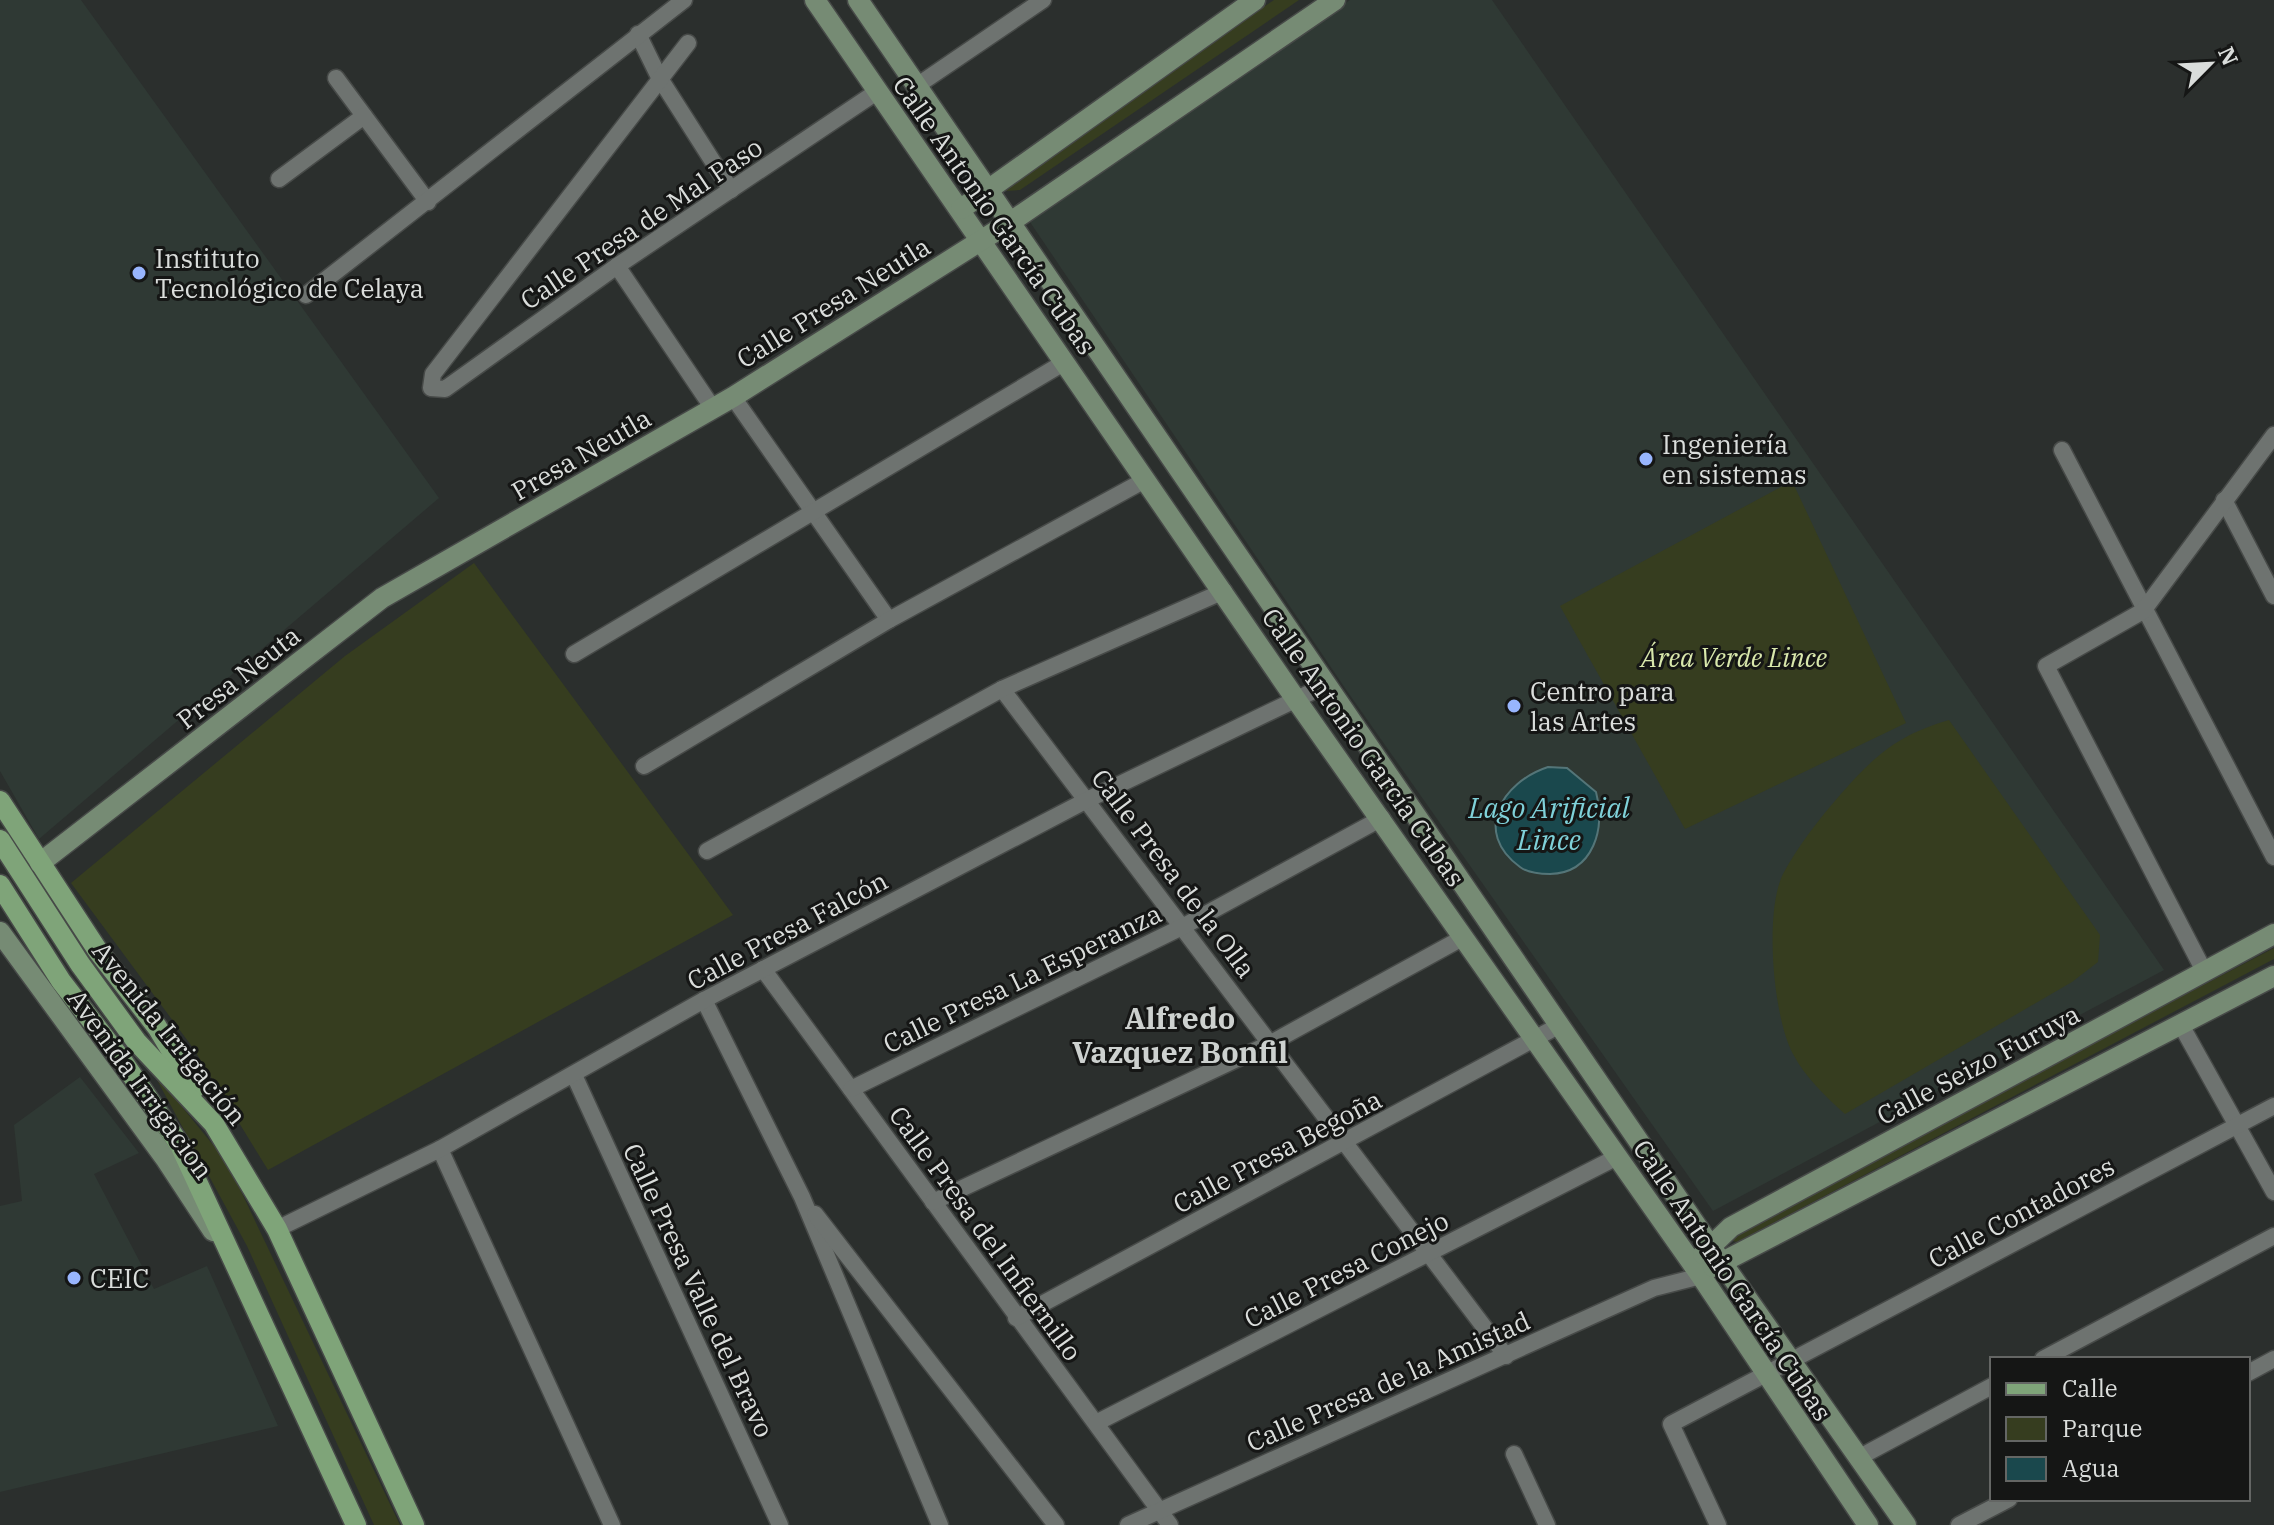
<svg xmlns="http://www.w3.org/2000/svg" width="2274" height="1525" viewBox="0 0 2274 1525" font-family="'IBM Plex Serif',serif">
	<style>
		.built { fill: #2f3934 }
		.green { fill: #363d1f }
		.water { fill: #1a484d; stroke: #547578; stroke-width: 2 }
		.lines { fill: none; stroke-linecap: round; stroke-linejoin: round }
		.street-casing { stroke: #474a48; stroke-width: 19 }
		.secondary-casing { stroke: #474a48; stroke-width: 23 }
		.primary-casing { stroke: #474a48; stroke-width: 23 }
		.street { stroke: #6e7370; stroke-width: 16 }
		.secondary { stroke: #768b74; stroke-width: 20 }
		.primary { stroke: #7fa479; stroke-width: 20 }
		.poi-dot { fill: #98b5fd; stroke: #151615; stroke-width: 3 }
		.labels { text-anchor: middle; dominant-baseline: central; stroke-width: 6; stroke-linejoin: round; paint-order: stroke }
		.street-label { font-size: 26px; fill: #dadddb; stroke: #151615 }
		.poi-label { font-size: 26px; fill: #dadddb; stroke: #151615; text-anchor: start }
		.park-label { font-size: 26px; font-style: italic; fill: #d9e8ac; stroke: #151615 }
		.water-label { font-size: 28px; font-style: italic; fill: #7fd1d9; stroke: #151615 }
		.quarter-label { font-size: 30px; font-weight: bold; fill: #cdd1cf; stroke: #151615 }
	</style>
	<rect width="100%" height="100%" fill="#2b2f2d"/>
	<!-- built -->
	<g class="built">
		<path d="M0,0H81L439,498L39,839L0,771Z"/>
		<path d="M1350,0H1492L2164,970L1713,1211L1347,691L1030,222Z"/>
		<path d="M80,1077L139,1153L94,1174L154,1289L207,1266L278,1426L0,1492V1206L22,1201L14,1125Z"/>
	</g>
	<!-- green -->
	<g class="green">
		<path d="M1274,0H1299L1020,190L1006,191L1011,180Z"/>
		<path d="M1792,481L1906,723L1685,829L1560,606Z"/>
		<path d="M474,563L733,915L268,1170L193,1048L71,883L345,656Z"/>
		<path d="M1949,720L2100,935L2098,962L2072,982L1845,1114C1826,1097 1805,1077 1793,1054C1773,1017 1764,912 1783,874C1798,846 1819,819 1840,795C1875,755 1898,735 1949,720Z"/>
		<path d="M2274,948V959L1737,1242L1729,1240L1733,1232Z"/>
		<path d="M151,1069L227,1162L400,1525H374L247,1246Z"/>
	</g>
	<!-- water -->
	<path class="water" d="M1548,767L1567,768L1596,792C1606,827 1594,873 1550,874C1540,874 1528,873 1520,867C1472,832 1502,782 1548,767Z"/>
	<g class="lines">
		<defs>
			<g id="street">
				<path d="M638,34L659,77L731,190"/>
				<path d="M688,43L433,374L431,388L445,389L617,266L878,91"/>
				<path d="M336,78L428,202"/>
				<path d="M918,85L1043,0"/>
				<path d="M279,179L364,116"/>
				<path d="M617,266L712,407"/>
				<path d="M306,295L684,0"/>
				<path d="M733,397L889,620"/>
				<path d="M2062,450L2274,857"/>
				<path d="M2224,500L2274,596"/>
				<path d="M574,654L1065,362"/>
				<path d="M1002,689L1506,1356"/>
				<path d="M644,766L889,620L1145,480"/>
				<path d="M707,851L1002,689L1224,591"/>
				<path d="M763,969L1170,1525"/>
				<path d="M2204,971L2046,666L2143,611L2274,435"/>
				<path d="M704,1000L802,1197L940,1525"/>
				<path d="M2181,1025L2274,1192"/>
				<path d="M574,1075L780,1525"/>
				<path d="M851,1089L1184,926L1382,818"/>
				<path d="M440,1149L612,1525"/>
				<path d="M933,1202L1271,1043L1464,937"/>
				<path d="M815,1214L1056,1525"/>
				<path d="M277,1229L440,1149L704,1000L1089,799L1326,685"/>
				<path d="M1016,1318L1560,1025"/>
				<path d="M2043,1359L2274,1236"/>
				<path d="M2248,1373L2274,1359"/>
				<path d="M1096,1423L1617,1157"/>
				<path d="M1514,1454L1547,1525"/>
				<path d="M1858,1458L1992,1386"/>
				<path d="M1128,1525L1654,1288L1701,1276"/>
				<path d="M1718,1525L1671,1424L2274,1106"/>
				<path d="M1959,1525L2009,1499"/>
			</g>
			<g id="secondary">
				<path d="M815,0L1297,701L1701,1276L1868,1525"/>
				<path d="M858,0L1711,1247L1906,1525"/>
				<path d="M961,209L1255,0"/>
				<path d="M40,863L382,598L733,397L1012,221L1335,0"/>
				<path d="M0,932L165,1158L213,1231"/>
				<path d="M1703,1254L1731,1227L2274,934"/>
				<path d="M1713,1267L2274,976"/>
			</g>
			<g id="primary">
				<path d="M0,801L98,951L157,1027L194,1089"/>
				<path d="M0,840L80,964L136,1041L214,1124L277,1229L414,1525"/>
				<path d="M0,885L61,981L121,1059L180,1145L356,1525"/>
			</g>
		</defs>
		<!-- street casing -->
		<use href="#street" class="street-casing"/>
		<!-- secondary casing -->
		<use href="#secondary" class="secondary-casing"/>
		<!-- primary casing -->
		<use href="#primary" class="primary-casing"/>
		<!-- street -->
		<use href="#street" class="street"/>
		<!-- secondary -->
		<use href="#secondary" class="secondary"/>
		<!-- primary -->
		<use href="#primary" class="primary"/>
	</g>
	<!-- markers -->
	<g class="poi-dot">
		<circle cx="139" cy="273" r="8"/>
		<circle cx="1646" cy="459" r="8"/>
		<circle cx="1514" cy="706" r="8"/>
		<circle cx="74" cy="1278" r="8"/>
	</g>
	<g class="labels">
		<!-- street labels -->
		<g class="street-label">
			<text transform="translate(995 215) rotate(55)">Calle Antonio García Cubas</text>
			<text transform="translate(641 223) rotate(-34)">Calle Presa de Mal Paso</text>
			<text transform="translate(833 302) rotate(-32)">Calle Presa Neutla</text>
			<text transform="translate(581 454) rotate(-30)">Presa Neutla</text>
			<text transform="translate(238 677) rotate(-38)">Presa Neuta</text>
			<text transform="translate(1364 747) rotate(55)">Calle Antonio García Cubas</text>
			<text transform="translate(1174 873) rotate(53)">Calle Presa de la Olla</text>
			<text transform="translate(787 930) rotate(-28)">Calle Presa Falcón</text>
			<text transform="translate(1022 978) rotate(-26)">Calle Presa La Esperanza</text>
			<text transform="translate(170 1033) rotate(51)">Avenida Irrigación</text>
			<text transform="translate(1978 1064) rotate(-28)">Calle Seizo Furuya</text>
			<text transform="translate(141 1084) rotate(54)">Avenida Irrigacion</text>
			<text transform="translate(1277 1151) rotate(-28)">Calle Presa Begoña</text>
			<text transform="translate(2021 1212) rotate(-28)">Calle Contadores</text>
			<text transform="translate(986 1233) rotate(54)">Calle Presa del Infiernillo</text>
			<text transform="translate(1346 1269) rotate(-27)">Calle Presa Conejo</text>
			<text transform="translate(1733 1280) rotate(56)">Calle Antonio García Cubas</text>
			<text transform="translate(699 1290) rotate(65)">Calle Presa Valle del Bravo</text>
			<text transform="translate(1388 1381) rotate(-24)">Calle Presa de la Amistad</text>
		</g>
		<!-- poi labels -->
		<g class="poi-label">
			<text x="155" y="258">Instituto<tspan x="155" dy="30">Tecnológico de Celaya</tspan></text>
			<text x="1662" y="444">Ingeniería<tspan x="1662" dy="30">en sistemas</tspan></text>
			<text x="1530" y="691">Centro para<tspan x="1530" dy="30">las Artes</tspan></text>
			<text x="90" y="1278">CEIC</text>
		</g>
		<!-- park labels -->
		<g class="park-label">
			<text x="1734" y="657">Área Verde Lince</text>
		</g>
		<!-- water labels -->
		<g class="water-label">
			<text x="1549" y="807">Lago Arificial<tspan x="1549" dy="32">Lince</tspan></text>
		</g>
		<!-- quarter labels -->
		<g class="quarter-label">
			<text x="1180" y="1017">Alfredo<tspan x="1180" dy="34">Vazquez Bonfil</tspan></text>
		</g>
	</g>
	<!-- legend -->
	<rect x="1990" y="1357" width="260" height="144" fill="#151615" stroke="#646664" stroke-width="2"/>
	<rect x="2006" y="1383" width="40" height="12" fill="#7fa479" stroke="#646664" stroke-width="2"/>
	<text x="2062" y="1397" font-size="24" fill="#dadddb">Calle</text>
	<rect x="2006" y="1417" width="40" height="24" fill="#363d1f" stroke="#646664" stroke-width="2"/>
	<text x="2062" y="1437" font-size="24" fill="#dadddb">Parque</text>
	<rect x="2006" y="1457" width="40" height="24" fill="#1a484d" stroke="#646664" stroke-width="2"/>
	<text x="2062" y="1477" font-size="24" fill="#dadddb">Agua</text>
	<!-- north arrow -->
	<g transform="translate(2210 64) rotate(66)" stroke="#151615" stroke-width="6" paint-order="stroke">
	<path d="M0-6L14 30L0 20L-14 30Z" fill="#dadddb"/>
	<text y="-12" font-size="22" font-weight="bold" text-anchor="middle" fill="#dadddb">N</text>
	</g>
</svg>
